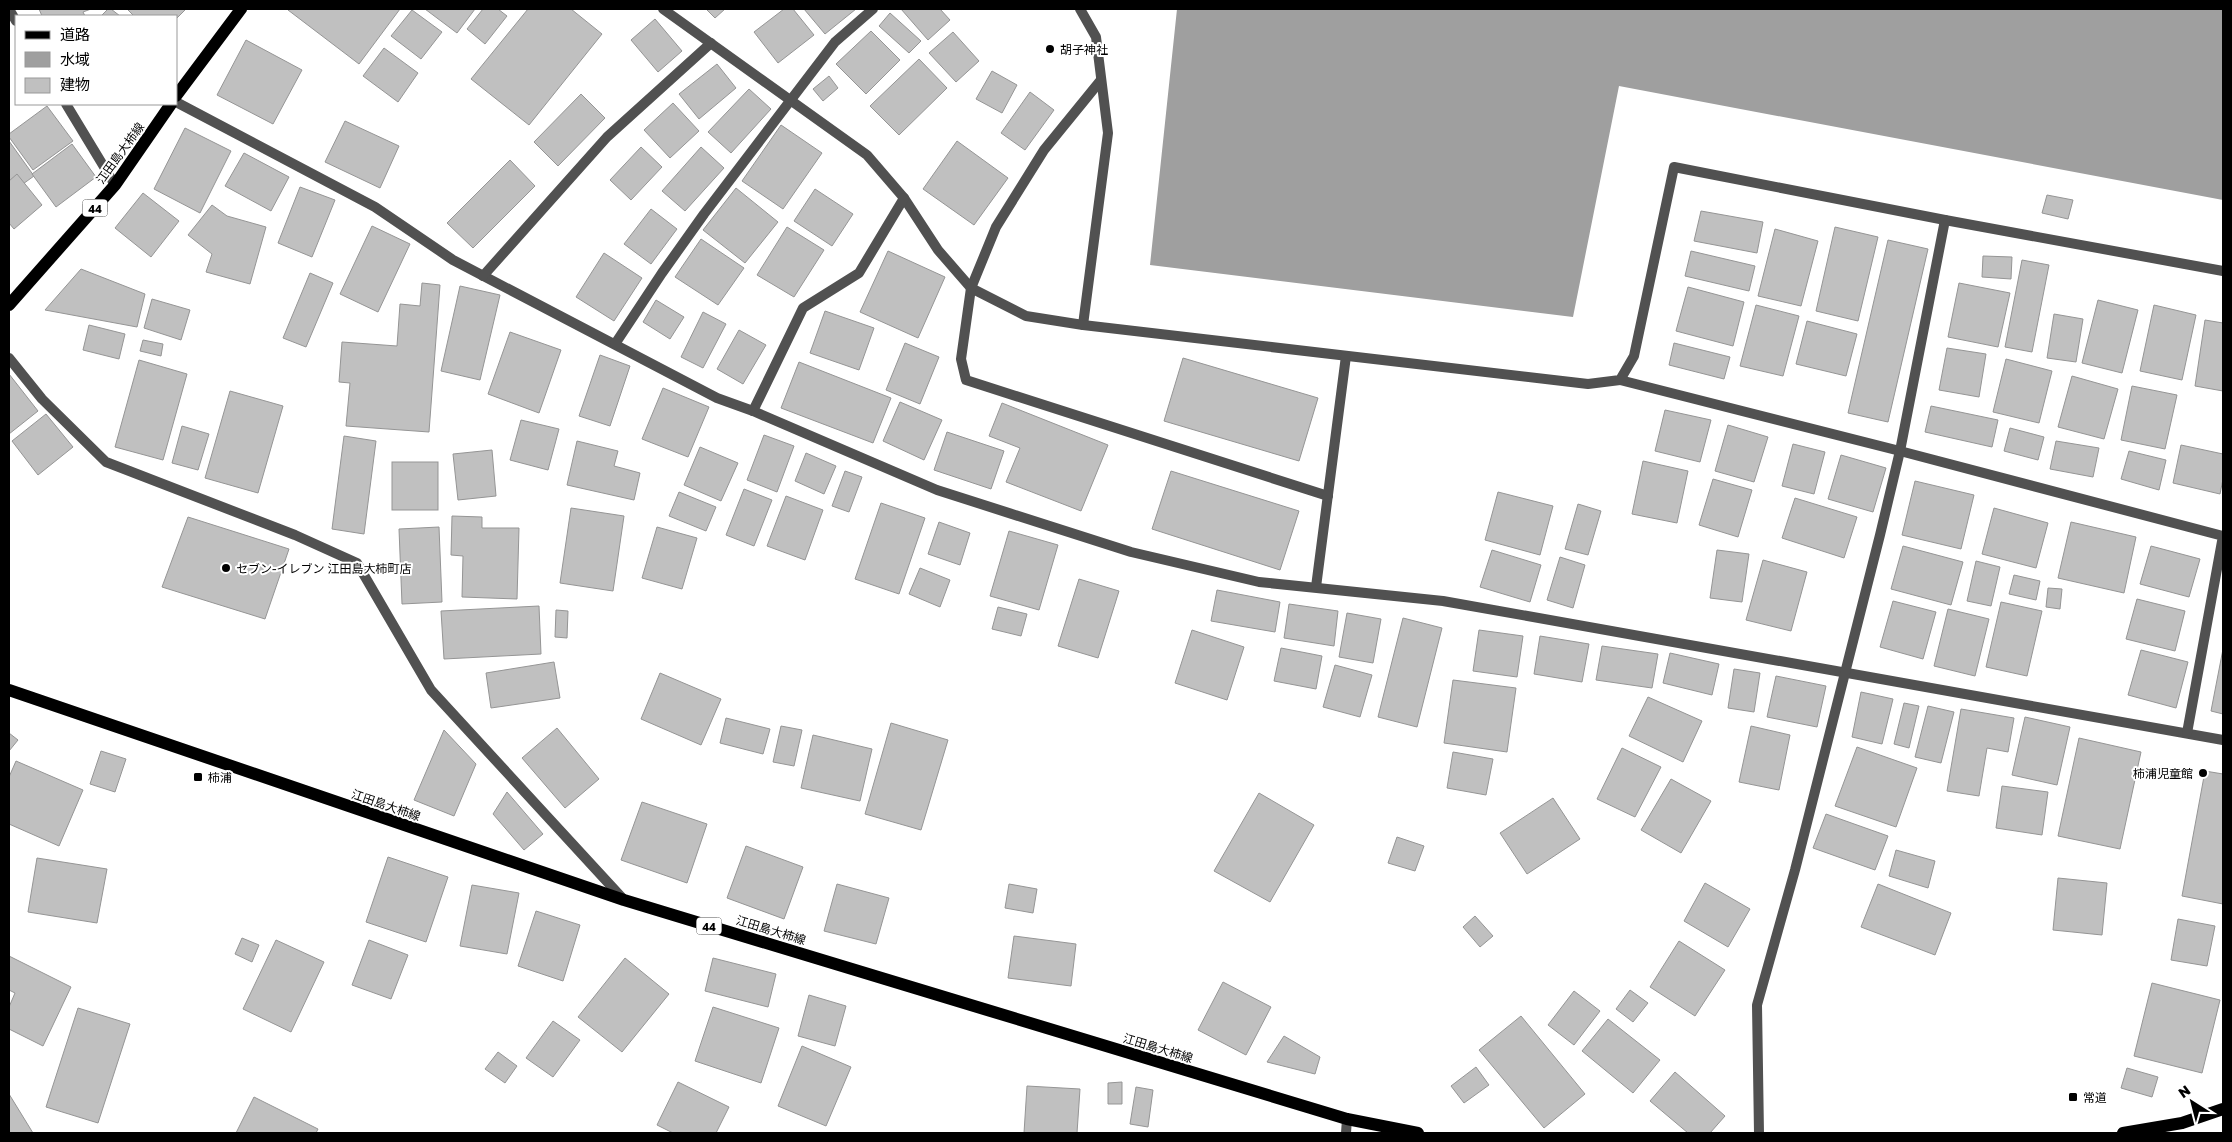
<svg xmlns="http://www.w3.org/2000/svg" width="2232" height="1142" viewBox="0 0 2232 1142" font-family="'Golos Text','Noto Sans JP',sans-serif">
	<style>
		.water { fill: #9f9f9f }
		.building { fill: #c0c0c0; stroke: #959595 }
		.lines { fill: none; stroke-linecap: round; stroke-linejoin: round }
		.minor { stroke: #515151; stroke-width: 10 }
		.primary { stroke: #000; stroke-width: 12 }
		.poi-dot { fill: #000; stroke: #fff; stroke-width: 2 }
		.labels { text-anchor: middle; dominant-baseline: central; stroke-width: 4; stroke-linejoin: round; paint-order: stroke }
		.shield { fill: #fff; stroke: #4c4c4c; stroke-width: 1 }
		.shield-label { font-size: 11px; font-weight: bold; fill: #000 }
		.poi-label { font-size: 12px; fill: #000; stroke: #fff; text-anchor: start }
		.street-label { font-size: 12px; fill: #000; stroke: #fff }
	</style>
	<rect width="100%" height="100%" fill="#fff"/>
	<!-- water -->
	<path class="water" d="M1177,9H2223V200L1619,86L1573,317L1150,265Z"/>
	<!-- building -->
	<g class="building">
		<path d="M39,9H91L83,12L85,16H42Z"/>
		<path d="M108,9H111L120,16H101Z"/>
		<path d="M127,9H186L176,19V16H134Z"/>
		<path d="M290,9H400L359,64L288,10Z"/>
		<path d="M425,9H475L457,33Z"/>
		<path d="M483,9H498L507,16L485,44L467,29Z"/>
		<path d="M528,9H571L602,34L529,125L471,79Z"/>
		<path d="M706,9H725L715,18Z"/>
		<path d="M784,9H793L814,35L778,63L754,32Z"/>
		<path d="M804,9H856L825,34Z"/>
		<path d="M901,9H940L950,20L928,40Z"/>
		<path d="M412,10L442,32L421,59L391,36Z"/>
		<path d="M890,13L921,41L909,53L879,26Z"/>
		<path d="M655,19L682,51L658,72L631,40Z"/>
		<path d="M871,31L900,60L866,94L836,64Z"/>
		<path d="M953,32L979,61L956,82L929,53Z"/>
		<path d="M246,40L302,70L273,124L217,95Z"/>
		<path d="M384,48L418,73L398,102L363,76Z"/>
		<path d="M919,59L947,88L899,135L870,106Z"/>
		<path d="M717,64L736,88L699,119L679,94Z"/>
		<path d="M992,71L1017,85L1002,113L976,99Z"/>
		<path d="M829,76L838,88L823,101L813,89Z"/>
		<path d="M749,89L771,109L731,153L708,132Z"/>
		<path d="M1030,92L1054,110L1025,150L1001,133Z"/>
		<path d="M581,94L605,118L558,166L534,142Z"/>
		<path d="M673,103L699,131L670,158L644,130Z"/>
		<path d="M47,106L73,141L33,170L9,137V134Z"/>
		<path d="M345,121L399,146L380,188L325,162Z"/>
		<path d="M781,125L822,153L783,209L742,181Z"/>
		<path d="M185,128L231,151L200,213L154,189Z"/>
		<path d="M9,141L34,176L9,194Z"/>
		<path d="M957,141L1008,178L974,225L923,189Z"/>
		<path d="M72,144L96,177L56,207L32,174Z"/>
		<path d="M641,147L662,167L631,200L610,180Z"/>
		<path d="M701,147L724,168L685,211L662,191Z"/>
		<path d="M244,153L289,177L271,211L225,186Z"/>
		<path d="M510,160L535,186L473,248L447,223Z"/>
		<path d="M17,174L42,205L14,229L9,223V181Z"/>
		<path d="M300,187L335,200L312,257L278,243Z"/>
		<path d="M736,188L778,222L745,263L703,230Z"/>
		<path d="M815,189L853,214L832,246L794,221Z"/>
		<path d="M143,193L179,221L151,257L115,228Z"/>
		<path d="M2047,195L2073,200L2068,219L2042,213Z"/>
		<path d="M212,205L227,216L266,227L250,284L206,272L212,254L188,235Z"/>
		<path d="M651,209L677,229L651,264L624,244Z"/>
		<path d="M1701,211L1763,222L1757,253L1694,241Z"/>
		<path d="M372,226L410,244L378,312L340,294Z"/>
		<path d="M787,227L824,250L794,297L757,275Z"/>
		<path d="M1835,227L1878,237L1858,321L1816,311Z"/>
		<path d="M1775,229L1818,241L1801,306L1758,296Z"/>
		<path d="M701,239L744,268L718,305L675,277Z"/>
		<path d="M1888,240L1928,249L1888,422L1848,413Z"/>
		<path d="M888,251L945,277L918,338L860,312Z"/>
		<path d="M1691,251L1755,266L1749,291L1685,276Z"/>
		<path d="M604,253L642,278L614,321L576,297Z"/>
		<path d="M1983,256L2012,257L2011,279L1982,277Z"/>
		<path d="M2022,260L2049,265L2032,352L2005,347Z"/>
		<path d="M81,269L145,294L137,327L45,310Z"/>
		<path d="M310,273L333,283L306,347L283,338Z"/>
		<path d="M422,283L440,285L429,432L346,426L350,383L339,382L342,342L397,346L400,304L420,306Z"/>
		<path d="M1959,283L2010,293L1998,347L1948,337Z"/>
		<path d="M460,286L500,295L480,380L441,371Z"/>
		<path d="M1688,287L1744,302L1733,346L1676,331Z"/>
		<path d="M152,299L190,310L181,340L144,328Z"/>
		<path d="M656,300L684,317L670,339L643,322Z"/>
		<path d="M2098,300L2138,310L2122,373L2082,363Z"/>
		<path d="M1756,305L1799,316L1783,376L1740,366Z"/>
		<path d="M2154,305L2196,315L2182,380L2140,371Z"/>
		<path d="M825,311L874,328L859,370L810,353Z"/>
		<path d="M703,312L726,324L703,368L681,357Z"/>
		<path d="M2054,314L2083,319L2076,362L2047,358Z"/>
		<path d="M2205,320L2223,323V391L2195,386Z"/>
		<path d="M1807,321L1857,334L1846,376L1796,364Z"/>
		<path d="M89,325L125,334L119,359L83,350Z"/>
		<path d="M739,330L766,345L743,384L717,369Z"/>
		<path d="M510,332L561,350L539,413L488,394Z"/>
		<path d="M143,340L163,344L161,356L140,351Z"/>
		<path d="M905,343L939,357L920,404L886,390Z"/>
		<path d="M1674,343L1730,357L1724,379L1669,365Z"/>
		<path d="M1947,348L1986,354L1979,397L1939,390Z"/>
		<path d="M600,355L630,366L610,426L579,416Z"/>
		<path d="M1183,358L1318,398L1299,461L1164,421Z"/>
		<path d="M2006,359L2052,371L2039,423L1993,412Z"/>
		<path d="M139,360L187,374L163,460L115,447Z"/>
		<path d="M799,362L891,398L873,443L781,408Z"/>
		<path d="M9,374L38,411L9,434Z"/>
		<path d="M2072,376L2118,389L2104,439L2058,427Z"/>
		<path d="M2132,386L2177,395L2165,449L2121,440Z"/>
		<path d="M663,388L709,407L688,457L642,439Z"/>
		<path d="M230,391L283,406L258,493L205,478Z"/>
		<path d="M900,402L942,420L924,460L883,441Z"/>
		<path d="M1002,403L1108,445L1081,511L1006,482L1020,448L989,436Z"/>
		<path d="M1931,406L1998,420L1992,447L1925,432Z"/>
		<path d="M1665,410L1711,420L1700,462L1655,451Z"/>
		<path d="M46,414L73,447L38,475L12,441Z"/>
		<path d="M521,420L559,429L548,470L510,460Z"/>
		<path d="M1728,425L1768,437L1754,482L1715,471Z"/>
		<path d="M182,426L209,434L198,470L172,463Z"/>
		<path d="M2010,428L2044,437L2038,460L2004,451Z"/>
		<path d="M947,432L1004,451L991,489L934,470Z"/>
		<path d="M764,435L794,446L777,492L747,480Z"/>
		<path d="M344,436L376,441L364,534L332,529Z"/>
		<path d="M577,441L618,451L614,466L640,473L634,500L567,485Z"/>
		<path d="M2056,441L2099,448L2093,477L2050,469Z"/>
		<path d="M1793,444L1825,452L1814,494L1782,486Z"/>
		<path d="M2181,445L2223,454V479L2220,494L2173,483Z"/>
		<path d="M700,447L738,463L721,501L684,485Z"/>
		<path d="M492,450L496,496L458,500L453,454Z"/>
		<path d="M2129,451L2166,460L2159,490L2121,479Z"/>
		<path d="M806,453L836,466L824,494L795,481Z"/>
		<path d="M1841,455L1886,468L1873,512L1828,499Z"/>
		<path d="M1643,461L1688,471L1677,523L1632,514Z"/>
		<rect x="392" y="462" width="46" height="48"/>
		<path d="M845,471L862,477L849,512L832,506Z"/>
		<path d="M1171,471L1299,511L1280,570L1152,529Z"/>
		<path d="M1713,479L1752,490L1738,537L1699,525Z"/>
		<path d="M1915,481L1974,495L1961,549L1902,535Z"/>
		<path d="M744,489L772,500L754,546L726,535Z"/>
		<path d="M679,492L716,507L706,531L669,516Z"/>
		<path d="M1498,492L1553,506L1540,555L1485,540Z"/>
		<path d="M786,496L823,510L805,560L767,546Z"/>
		<path d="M1795,498L1857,517L1844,558L1782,538Z"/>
		<path d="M881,503L925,518L899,594L855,579Z"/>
		<path d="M1578,504L1601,511L1588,555L1565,549Z"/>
		<path d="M571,508L624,516L613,591L560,583Z"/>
		<path d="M1994,508L2048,523L2036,568L1982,554Z"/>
		<path d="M452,516L482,517V528H519L517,599L462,597L463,556L451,555Z"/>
		<path d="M188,517L289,549L265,619L162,587Z"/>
		<path d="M939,522L970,533L960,565L928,554Z"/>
		<path d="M2071,522L2136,537L2124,593L2058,578Z"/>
		<path d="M439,527L442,602L402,604L399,529Z"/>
		<path d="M657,527L697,538L682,589L642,578Z"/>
		<path d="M1009,531L1058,545L1039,610L990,596Z"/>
		<path d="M1903,546L1963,562L1951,605L1891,589Z"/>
		<path d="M2151,546L2200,559L2189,597L2140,584Z"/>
		<path d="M1492,550L1541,565L1530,602L1480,587Z"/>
		<path d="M1717,550L1749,554L1742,602L1710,598Z"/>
		<path d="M1560,557L1585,565L1573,608L1547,600Z"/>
		<path d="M1763,560L1807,572L1791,631L1746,620Z"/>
		<path d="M1976,561L2000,567L1991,606L1967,601Z"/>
		<path d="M920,568L950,580L940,607L909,594Z"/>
		<path d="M2014,575L2040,581L2036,600L2009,594Z"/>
		<path d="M1079,579L1119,591L1098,658L1058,646Z"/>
		<path d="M2048,588L2062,589L2060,609L2046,607Z"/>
		<path d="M1217,590L1280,602L1275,632L1211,621Z"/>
		<path d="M2137,599L2185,611L2175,651L2126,639Z"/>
		<path d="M1893,601L1936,612L1923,659L1880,647Z"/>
		<path d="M2001,602L2042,611L2027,676L1986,667Z"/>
		<path d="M1289,604L1338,611L1334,646L1284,638Z"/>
		<path d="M539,606L541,654L444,659L441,611Z"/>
		<path d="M998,607L1027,614L1021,636L992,629Z"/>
		<path d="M1948,609L1989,619L1975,676L1934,666Z"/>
		<path d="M556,610L568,611L567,638L555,637Z"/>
		<path d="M1347,613L1381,619L1373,663L1339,657Z"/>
		<path d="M1403,618L1442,628L1417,727L1378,717Z"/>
		<path d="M1192,630L1244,647L1227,700L1175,683Z"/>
		<path d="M1479,630L1523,636L1517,677L1473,671Z"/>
		<path d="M1540,636L1589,644L1582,682L1534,674Z"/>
		<path d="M1602,646L1658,654L1652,688L1596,680Z"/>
		<path d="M1281,648L1322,656L1316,689L1274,681Z"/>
		<path d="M2223,649V714L2211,711Z"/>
		<path d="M2141,650L2188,662L2176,708L2128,695Z"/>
		<path d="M1670,653L1719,664L1712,695L1663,683Z"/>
		<path d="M554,662L560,698L491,708L486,673Z"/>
		<path d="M1335,665L1372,675L1360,717L1323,707Z"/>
		<path d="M1734,669L1760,673L1754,712L1728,708Z"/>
		<path d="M660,673L721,699L701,745L641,719Z"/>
		<path d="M1776,676L1826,686L1817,727L1767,717Z"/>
		<path d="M1453,680L1516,688L1507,752L1444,743Z"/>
		<path d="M1861,692L1893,699L1882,744L1852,737Z"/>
		<path d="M1648,697L1702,721L1683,762L1629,736Z"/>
		<path d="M1904,703L1919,706L1909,748L1894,744Z"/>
		<path d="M1928,706L1954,712L1941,763L1915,757Z"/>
		<path d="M1961,709L2014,718L2008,752L1987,748L1979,796L1947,791Z"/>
		<path d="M2025,717L2070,727L2057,785L2012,775Z"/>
		<path d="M726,718L770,729L763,754L720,743Z"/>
		<path d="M891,723L948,740L921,830L865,814Z"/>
		<path d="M781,726L802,730L794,766L773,762Z"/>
		<path d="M1751,726L1790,735L1779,790L1739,782Z"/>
		<path d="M557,728L599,779L565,808L522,758Z"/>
		<path d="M444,730L476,764L454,816L414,800Z"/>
		<path d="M9,733L18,740L9,751Z"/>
		<path d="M813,735L872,749L860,801L801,788Z"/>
		<path d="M2079,738L2141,752L2120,849L2058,836Z"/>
		<path d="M1857,747L1917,768L1896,827L1835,806Z"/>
		<path d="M1622,748L1661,767L1635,817L1597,799Z"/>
		<path d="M101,751L126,759L115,792L90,784Z"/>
		<path d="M1453,752L1493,759L1486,795L1447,788Z"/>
		<path d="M16,761L83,790L59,846L9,824V777Z"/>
		<path d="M2205,771L2223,774V904L2182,896Z"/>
		<path d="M1671,779L1711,801L1681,853L1641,830Z"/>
		<path d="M2002,786L2048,792L2042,835L1996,828Z"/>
		<path d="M507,792L543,834L524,850L493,814Z"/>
		<path d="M1259,793L1314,825L1270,902L1214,871Z"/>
		<path d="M1553,798L1580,839L1527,874L1500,833Z"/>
		<path d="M642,802L707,824L687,883L621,860Z"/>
		<path d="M1826,814L1888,836L1875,870L1813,848Z"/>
		<path d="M1397,837L1424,846L1415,871L1388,863Z"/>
		<path d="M746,846L803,867L784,919L727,898Z"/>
		<path d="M1896,850L1935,861L1928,888L1889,876Z"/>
		<path d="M388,857L448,877L426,942L366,922Z"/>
		<path d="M37,858L107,869L97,923L28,912Z"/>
		<path d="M2058,878L2107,883L2102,935L2053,930Z"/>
		<path d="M1705,883L1750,909L1728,947L1684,921Z"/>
		<path d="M837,884L889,898L876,944L824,931Z"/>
		<path d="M1009,884L1037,889L1033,913L1005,908Z"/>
		<path d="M1878,884L1951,913L1935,955L1861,927Z"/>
		<path d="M472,885L519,893L507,954L460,946Z"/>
		<path d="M536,911L580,925L563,981L518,966Z"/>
		<path d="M1475,916L1493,936L1480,947L1463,927Z"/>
		<path d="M2178,919L2215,926L2207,966L2171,960Z"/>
		<path d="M1014,936L1076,944L1071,986L1008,978Z"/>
		<path d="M242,938L259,945L252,962L235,954Z"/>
		<path d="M276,940L324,962L291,1032L243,1009Z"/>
		<path d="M369,940L408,955L391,999L352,985Z"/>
		<path d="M1679,941L1725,970L1695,1016L1650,987Z"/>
		<path d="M9,956L71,987L43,1046L9,1029V1007L15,993L9,990Z"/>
		<path d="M625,958L669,994L622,1052L578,1017Z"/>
		<path d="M713,958L776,974L768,1007L705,991Z"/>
		<path d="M1223,982L1271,1007L1246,1055L1198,1030Z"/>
		<path d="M2152,983L2220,1000L2202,1073L2134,1056Z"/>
		<path d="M1630,990L1648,1003L1633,1022L1616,1009Z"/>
		<path d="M1574,991L1600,1011L1574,1045L1548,1025Z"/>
		<path d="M809,995L846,1006L835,1046L798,1036Z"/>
		<path d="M713,1007L779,1028L761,1083L695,1061Z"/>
		<path d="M78,1008L130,1024L98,1123L46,1107Z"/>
		<path d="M1521,1016L1585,1094L1544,1128L1479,1050Z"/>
		<path d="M1608,1019L1660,1060L1633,1093L1582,1051Z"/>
		<path d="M553,1021L580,1040L553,1077L526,1058Z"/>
		<path d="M1284,1036L1320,1057L1315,1074L1267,1062Z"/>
		<path d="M802,1046L851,1067L826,1126L778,1106Z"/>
		<path d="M498,1052L517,1066L505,1083L485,1069Z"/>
		<path d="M1476,1067L1489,1085L1464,1103L1451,1086Z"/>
		<path d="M2127,1068L2158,1077L2152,1097L2121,1088Z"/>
		<path d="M1675,1072L1725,1116L1710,1133H1688L1650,1101Z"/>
		<path d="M678,1082L729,1107L716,1133H673L657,1125Z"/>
		<path d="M1122,1082V1104H1108V1083Z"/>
		<path d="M1027,1086L1080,1089L1077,1133H1024Z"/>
		<path d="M1136,1087L1153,1090L1148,1127L1130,1124Z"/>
		<path d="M9,1094L33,1133H9Z"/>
		<path d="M254,1097L318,1129L316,1133H236Z"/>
	</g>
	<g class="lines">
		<!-- minor -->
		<g class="minor">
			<path d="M9,9L16,21"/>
			<path d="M663,9L867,155L904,198L938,250L971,288L1026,316L1083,325L1108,133L1096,37L1080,9"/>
			<path d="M1101,80L1044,150L996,227L971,288L961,359L966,380L1328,496"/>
			<path d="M176,102L375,207L453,260L717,398L753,411L937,490L1131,552L1259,582L1443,601L2223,740"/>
			<path d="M66,104L115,185"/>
			<path d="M483,276L607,137L711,43"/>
			<path d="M1083,325L1588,384L1620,380L1634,356L1674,167L1945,220L2223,271"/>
			<path d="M615,344L662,273L704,214L835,42L873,9"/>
			<path d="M9,358L42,399L106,462L295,535L357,563L431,690L624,900"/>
			<path d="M1620,380L1900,451L2223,536L2187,733"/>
			<path d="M753,411L803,308L859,273L904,198"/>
			<path d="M1316,587L1346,356"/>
			<path d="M1346,1133L1347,1119"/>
			<path d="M1759,1133L1757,1005L1795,870L1880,535L1900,451L1945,220"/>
		</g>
		<!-- primary -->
		<g class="primary">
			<path d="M176,96L241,9"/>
			<path d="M9,305L115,185L171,104"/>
			<path d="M9,690L624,900L1347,1119L1418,1133"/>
			<path d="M2123,1133L2182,1123L2223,1109"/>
		</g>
	</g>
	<!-- markers -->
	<g class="poi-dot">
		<circle cx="1050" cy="49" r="5"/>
		<circle cx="226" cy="568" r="5"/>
		<circle cx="2203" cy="773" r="5"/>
		<rect x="193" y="772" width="10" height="10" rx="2.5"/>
		<rect x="2068" y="1092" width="10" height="10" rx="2.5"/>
	</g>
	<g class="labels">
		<!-- shield labels -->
		<g class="shield">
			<rect x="82.5" y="199.5" width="25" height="17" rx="4"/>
			<rect x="696.5" y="917.5" width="25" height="17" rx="4"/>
		</g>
		<g class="shield-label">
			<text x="95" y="208">44</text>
			<text x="709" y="926">44</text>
		</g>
		<!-- poi labels -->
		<g class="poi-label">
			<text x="1060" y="49">胡子神社</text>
			<text x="236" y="568">セブン-イレブン 江田島大柿町店</text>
			<text x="2193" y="773" text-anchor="end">柿浦児童館</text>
			<text x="208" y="777">柿浦</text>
			<text x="2083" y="1097">常道</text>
		</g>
		<!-- street labels -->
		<g class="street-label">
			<text transform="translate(120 153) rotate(-54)">江田島大柿線</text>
			<text transform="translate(386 805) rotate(19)">江田島大柿線</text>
			<text transform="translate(771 930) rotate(17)">江田島大柿線</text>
			<text transform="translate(1158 1048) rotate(17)">江田島大柿線</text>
		</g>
	</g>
	<!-- border -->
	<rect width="2232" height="1142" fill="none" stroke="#000000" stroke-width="20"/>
	<!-- legend -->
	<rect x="15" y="15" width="162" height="90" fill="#ffffff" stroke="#999999"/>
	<rect x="25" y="31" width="25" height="8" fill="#000000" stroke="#999999"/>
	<text x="60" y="40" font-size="15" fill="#000000">道路</text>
	<rect x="25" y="52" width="25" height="15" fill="#9f9f9f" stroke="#999999"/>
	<text x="60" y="65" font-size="15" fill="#000000">水域</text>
	<rect x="25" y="78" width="25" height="15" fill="#c0c0c0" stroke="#999999"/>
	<text x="60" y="90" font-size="15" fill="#000000">建物</text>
	<!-- north arrow -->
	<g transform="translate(2192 1102) rotate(324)" stroke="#ffffff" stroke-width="4" paint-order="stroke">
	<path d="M0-4L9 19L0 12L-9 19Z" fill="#000000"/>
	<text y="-8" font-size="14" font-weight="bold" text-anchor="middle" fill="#000000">N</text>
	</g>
</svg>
